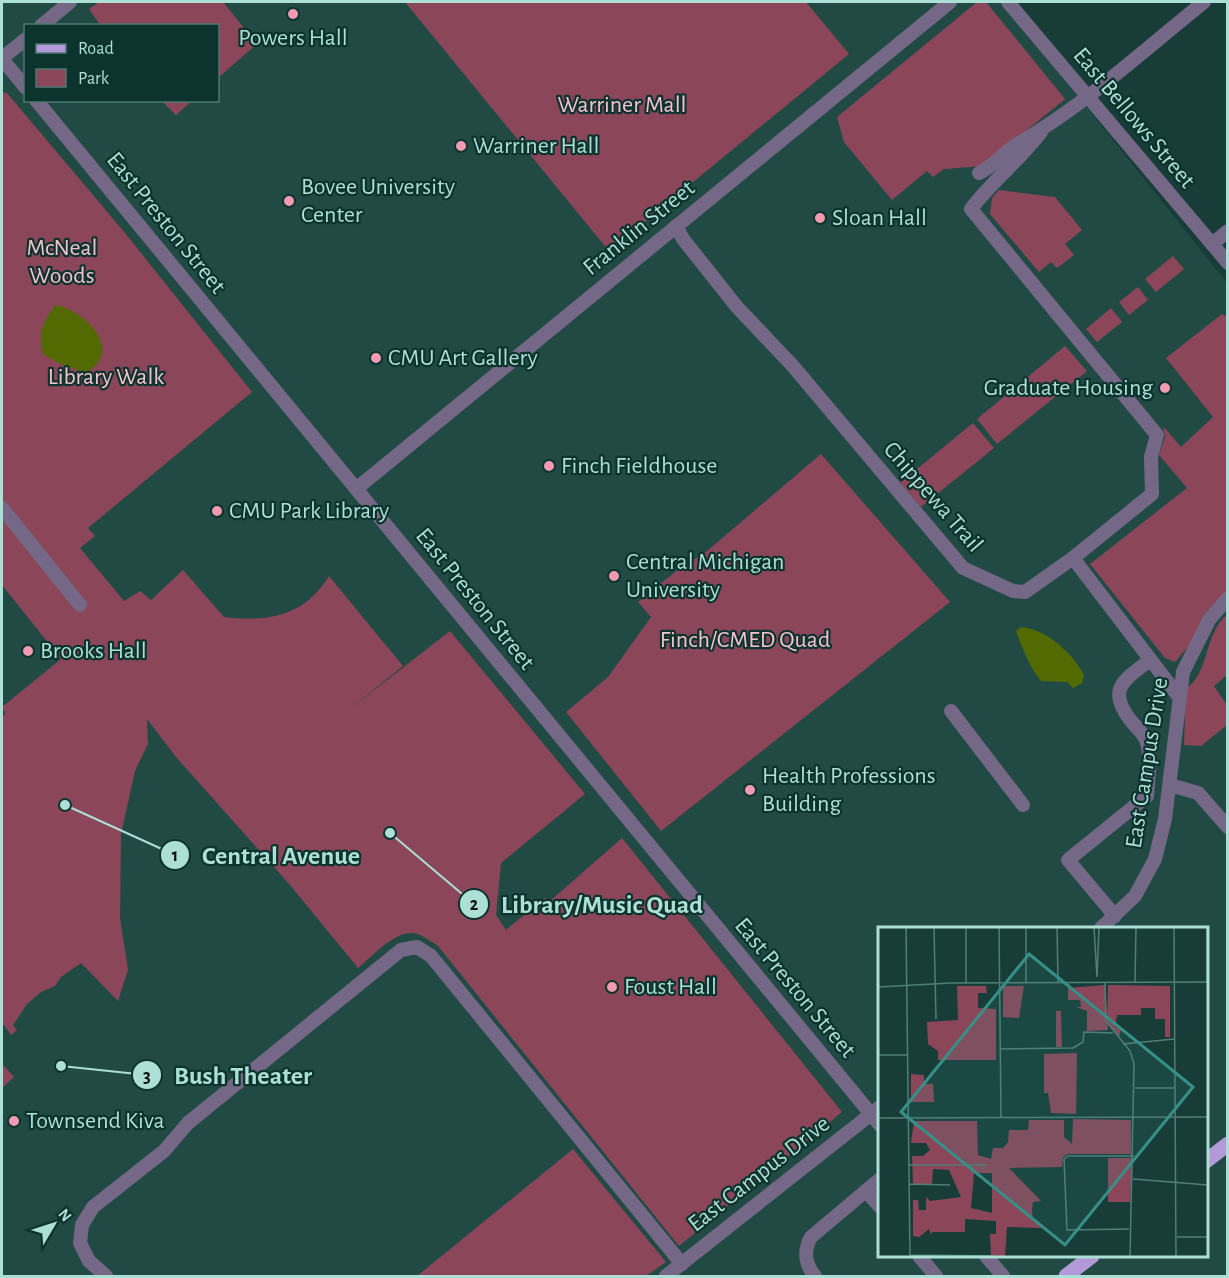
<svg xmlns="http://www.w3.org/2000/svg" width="1229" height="1278" viewBox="0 0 1229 1278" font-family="'Alegreya Sans',sans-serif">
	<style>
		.built { fill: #214a44; fill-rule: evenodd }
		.green { fill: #8c465a }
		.water { fill: #536a02 }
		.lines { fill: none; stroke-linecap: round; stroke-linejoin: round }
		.minor { stroke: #756887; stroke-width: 14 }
		.major { stroke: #b399d7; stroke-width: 15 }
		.poi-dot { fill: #f19ab0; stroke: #0d332e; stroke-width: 2 }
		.labels { text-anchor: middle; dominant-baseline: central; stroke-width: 4.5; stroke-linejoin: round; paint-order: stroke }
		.poi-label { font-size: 24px; fill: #acdfd6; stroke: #0d332e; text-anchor: start }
		.park-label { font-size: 24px; fill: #f4c2cd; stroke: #0d332e }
		.street-label { font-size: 24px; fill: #acdfd6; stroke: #0d332e }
		.inset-road { fill: none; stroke: #537e77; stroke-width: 1.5 }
		.view { fill: #369088; fill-opacity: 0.15; stroke: #369088; stroke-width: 3 }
		.inset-edge { fill: none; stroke: #acdfd6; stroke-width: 3 }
		.leader { fill: none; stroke: #acdfd6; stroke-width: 2 }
		.callout-dot { fill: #acdfd6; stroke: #0d332e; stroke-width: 2 }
		.mark-label { font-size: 18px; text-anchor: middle; font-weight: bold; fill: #111 }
		.callout-label { font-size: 26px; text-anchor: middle; font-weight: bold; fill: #acdfd6; stroke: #0d332e; stroke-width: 4.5; stroke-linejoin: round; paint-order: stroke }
	</style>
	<rect width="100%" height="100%" fill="#183d38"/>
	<!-- built -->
	<path class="built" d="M2,2H1003L1227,283V1276H2ZM26,26H218V100H26ZM880,928H1206V1256H880Z"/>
	<!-- green -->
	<g class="green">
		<path d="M99,2H223L257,44L218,78V26L100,25L89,9Z"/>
		<path d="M405,2H806L849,54L609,251Z"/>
		<path d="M977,2H986L1065,99L983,166L944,169L933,177L927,171L892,200L844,142L837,117Z"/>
		<path d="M2,92L7,93L125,233L252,392L88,528L95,536L80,548L124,601L140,591L151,600L183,570L224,617C267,622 304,617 329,576L403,666L346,712L450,631L585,794L501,863L496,915L506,930L545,898L550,901L622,838L842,1112L679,1246L438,946C432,942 425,937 418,934C397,927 373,956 358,968L290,885L176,757L147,719L148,744L135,771L121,834L120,918L128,970L118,1001L81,963L61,977L55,986L41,992L27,1004L13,1025L17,1030L11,1035L4,1025L2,1026V717L5,714L2,707L61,659L2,585Z"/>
		<path d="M162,101H192L176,115Z"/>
		<path d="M999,190L1055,197L1082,230L1065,244L1074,255L1057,268L1051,262L1039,272L990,214L992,198Z"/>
		<path d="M1173,256L1184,269L1156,292L1145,279Z"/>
		<path d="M1138,287L1148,300L1129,315L1119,302Z"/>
		<path d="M1111,308L1122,322L1097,342L1086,329Z"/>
		<path d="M1222,314L1228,317L1227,602L1175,662L1165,658L1090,564L1187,488L1159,455L1165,437L1163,426L1181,447L1213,417L1166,358Z"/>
		<path d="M1065,346L1087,371L997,444L977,419Z"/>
		<path d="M973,423L994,448L921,507L900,483Z"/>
		<path d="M821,454L950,602L661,831L566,712L608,677L651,617L638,602L675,572L707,551Z"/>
		<path d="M1227,615V675L1214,686L1227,705V725L1201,746L1184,745L1186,689C1210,672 1204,633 1227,615Z"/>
		<path d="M2,1064L14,1077L2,1088Z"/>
		<path d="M573,1149L666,1262L646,1276H417Z"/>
	</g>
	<!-- water -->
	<g class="water">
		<path d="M56,305C85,311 125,350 86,373L58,363L43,354C38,334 42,321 56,305Z"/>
		<path d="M1021,627C1046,629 1073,653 1084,675L1082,683L1073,688L1067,682L1041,681C1030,668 1022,648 1016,631Z"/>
	</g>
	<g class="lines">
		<!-- minor -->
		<g class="minor">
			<path d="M1008,2L1228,263"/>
			<path d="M41,26L70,2"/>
			<path d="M2,58L26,39"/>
			<path d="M2,59L26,88"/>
			<path d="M36,100L880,1125"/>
			<path d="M1041,132C1020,160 992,181 971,209L1157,435L1151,457L1152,494L1073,558"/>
			<path d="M979,173C994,167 1004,151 1019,143C1086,104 1144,50 1204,2"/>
			<path d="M676,226L683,239L737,307L792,365L963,568L1013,591L1025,592L1073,558L1179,697"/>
			<path d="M1212,244L1228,231"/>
			<path d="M356,489L950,2"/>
			<path d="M2,508L80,605"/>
			<path d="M951,711L1023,805"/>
			<path d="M1170,785L1198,793L1228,827"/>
			<path d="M1115,916L1068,860L1147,796C1148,779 1152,755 1146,740C1143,733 1136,727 1131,721C1106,689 1124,680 1150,660"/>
			<path d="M1101,928L1135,896L1155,859L1165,819L1183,672L1209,620L1228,598"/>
			<path d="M866,1191L880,1207"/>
			<path d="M919,1256L936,1276"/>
			<path d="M986,1256L1003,1276"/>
			<path d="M106,1276L89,1261L80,1243L82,1225L93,1207L164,1151L188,1123L401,950L417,947L431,956L682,1264"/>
			<path d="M666,1276L880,1107"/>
			<path d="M815,1276C805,1264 803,1252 811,1237L880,1179"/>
		</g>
		<!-- major -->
		<g class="major">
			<path d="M1206,1161L1228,1144"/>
			<path d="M1066,1276L1092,1256"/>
		</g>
	</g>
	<!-- markers -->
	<g class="poi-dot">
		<circle cx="293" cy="14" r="6"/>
		<circle cx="461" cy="146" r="6"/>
		<circle cx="289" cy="201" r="6"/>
		<circle cx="820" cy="218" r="6"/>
		<circle cx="376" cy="358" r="6"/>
		<circle cx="1165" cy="388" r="6"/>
		<circle cx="549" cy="466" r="6"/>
		<circle cx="217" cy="511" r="6"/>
		<circle cx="614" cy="576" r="6"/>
		<circle cx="28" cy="651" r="6"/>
		<circle cx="750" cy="790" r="6"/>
		<circle cx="612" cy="987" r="6"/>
		<circle cx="14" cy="1121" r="6"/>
	</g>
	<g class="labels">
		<!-- poi labels -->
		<g class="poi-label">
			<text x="293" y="38" text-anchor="middle">Powers Hall</text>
			<text x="473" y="146">Warriner Hall</text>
			<text x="301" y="187">Bovee University<tspan x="301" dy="28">Center</tspan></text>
			<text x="832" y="218">Sloan Hall</text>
			<text x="388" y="358">CMU Art Gallery</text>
			<text x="1153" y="388" text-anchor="end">Graduate Housing</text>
			<text x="561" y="466">Finch Fieldhouse</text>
			<text x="229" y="511">CMU Park Library</text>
			<text x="626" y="562">Central Michigan<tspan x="626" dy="28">University</tspan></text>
			<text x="40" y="651">Brooks Hall</text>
			<text x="762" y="776">Health Professions<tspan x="762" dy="28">Building</tspan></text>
			<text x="624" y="987">Foust Hall</text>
			<text x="26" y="1121">Townsend Kiva</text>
		</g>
		<!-- park labels -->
		<g class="park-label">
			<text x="622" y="105">Warriner Mall</text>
			<text x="62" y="248">McNeal<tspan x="62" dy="28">Woods</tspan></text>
			<text x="106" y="377">Library Walk</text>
			<text x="745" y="640">Finch/CMED Quad</text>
		</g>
		<!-- street labels -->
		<g class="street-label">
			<text transform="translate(1134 118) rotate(50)">East Bellows Street</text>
			<text transform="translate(166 223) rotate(51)">East Preston Street</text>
			<text transform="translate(639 228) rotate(-39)">Franklin Street</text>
			<text transform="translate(933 497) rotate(49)">Chippewa Trail</text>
			<text transform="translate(475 599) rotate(51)">East Preston Street</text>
			<text transform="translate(1147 763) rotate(-81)">East Campus Drive</text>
			<text transform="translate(795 988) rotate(50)">East Preston Street</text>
			<text transform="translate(759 1174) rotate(-38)">East Campus Drive</text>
		</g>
	</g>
	<!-- overview -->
	<g transform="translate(878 927)">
		<rect width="330" height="330" fill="#183d38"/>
		<path d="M227,58L230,103L209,104V84L198,80H203L202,73H190V61ZM230,58L292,59V110H287V92H277V81H263V88H239L237,100L243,101L241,111L229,94ZM79,59H108L109,66H100V81L118,82V133H60V124L50,117L49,95L80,93ZM125,59H146L141,91L125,90ZM178,84H183L184,120H178ZM199,126L198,187L173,186L170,166H166V127ZM33,147L46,148V157H55L56,175H33ZM195,192L253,193V227H190L185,230L184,240L131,241L163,274L155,275L154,283L155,295H162L163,301L129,300L127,330H113L112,307H118V294L87,292V305H54L53,308L51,302L41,310L35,309V273H40L41,283H48V270L52,274L83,270L71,243L55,242L54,257H35L34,229H45L52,223L48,216H33L36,194H99L100,228L113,232L115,221H125L130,215L131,203H150L151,193H186V210L194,217ZM96,246H114V286L93,281ZM230,231H254L252,275H230Z" fill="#8c465a" fill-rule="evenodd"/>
		<path class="inset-road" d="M28,0L32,330M56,0L58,92M88,0V56M121,0L123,190M148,0V56M179,0L180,55M216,0L219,50L221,0M296,0L298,330M329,0V55M227,55L228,94L252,124L256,137L252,330M257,55L258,0M0,60L73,56L330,55M245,117L296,112M122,122L195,121L205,115L206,105L235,106M0,128H29M257,161H297M0,191L330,190M31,238H109M255,252L330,258M31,257L72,258M251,302L189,303L186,232L190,229H256M299,310H330M32,328L117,329"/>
		<path class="view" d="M151,27L315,160L187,318L23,185Z"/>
		<rect width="330" height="330" class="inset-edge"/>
	</g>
	<!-- callouts -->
	<path class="leader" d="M65 805L175 855M390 833L474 904M61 1066L147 1075"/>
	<g class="callout-dot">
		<circle cx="65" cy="805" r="6"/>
		<circle cx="390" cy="833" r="6"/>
		<circle cx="61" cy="1066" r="6"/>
		<circle cx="175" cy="855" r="15"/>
		<circle cx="474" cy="904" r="15"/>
		<circle cx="147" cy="1075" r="15"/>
	</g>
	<g class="mark-label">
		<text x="175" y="861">1</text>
		<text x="474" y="910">2</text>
		<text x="147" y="1082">3</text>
	</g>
	<g class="callout-label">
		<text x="281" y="864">Central Avenue</text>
		<text x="602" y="913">Library/Music Quad</text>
		<text x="243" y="1084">Bush Theater</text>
	</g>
	<!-- border -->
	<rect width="1229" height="1278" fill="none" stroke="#acdfd6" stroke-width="6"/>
	<!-- legend -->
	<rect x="24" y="24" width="195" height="78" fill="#0d332e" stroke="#4d7871" stroke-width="1.5"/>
	<rect x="36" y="44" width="30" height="9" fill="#b399d7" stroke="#4d7871" stroke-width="1.5"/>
	<text x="78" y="54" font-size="18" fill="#acdfd6">Road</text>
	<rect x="36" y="69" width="30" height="18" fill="#8c465a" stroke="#4d7871" stroke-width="1.5"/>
	<text x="78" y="84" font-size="18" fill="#acdfd6">Park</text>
	<!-- north arrow -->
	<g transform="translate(54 1224) rotate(51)" stroke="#0d332e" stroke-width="4.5" paint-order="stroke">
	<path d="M0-4.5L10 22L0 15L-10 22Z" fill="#acdfd6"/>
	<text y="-9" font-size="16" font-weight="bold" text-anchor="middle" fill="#acdfd6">N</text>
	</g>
</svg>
